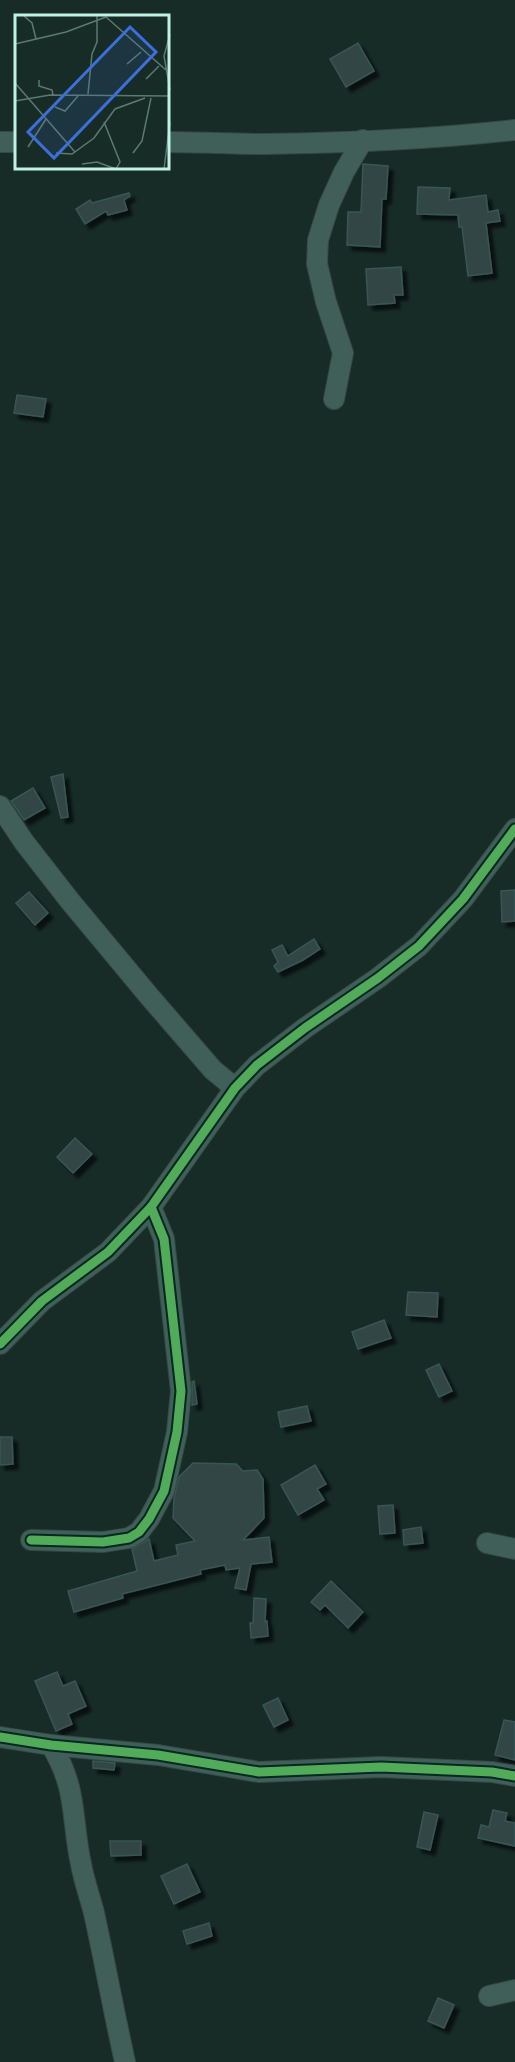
<svg xmlns="http://www.w3.org/2000/svg" width="515" height="2062" viewBox="0 0 515 2062" font-family="'DejaVu Sans',sans-serif">
	<style>
		.building { fill: #304745; stroke: #395655; stroke-width: 1.5; filter: url(#shadow) }
		.lines { fill: none; stroke-linecap: round; stroke-linejoin: round }
		.minor-casing { stroke: #354843; stroke-width: 22 }
		.minor { stroke: #415f59; stroke-width: 20 }
		.cycleway-casing { stroke: #032922; stroke-width: 13 }
		.cycleway { stroke: #51ab58; stroke-width: 9 }
		.inset-road { fill: none; stroke: #5a7a73; stroke-width: 1.5 }
		.view { fill: #3d6fda; fill-opacity: 0.15; stroke: #3d6fda; stroke-width: 3 }
		.inset-edge { fill: none; stroke: #bff1e4; stroke-width: 3 }
	</style>
	<defs>
		<filter id="shadow"><feDropShadow dx="5" dy="5" stdDeviation="1.5" flood-color="#0009"/></filter>
	</defs>
	<rect width="100%" height="100%" fill="#172b27"/>
	<!-- building -->
	<g class="building">
		<path d="M358,43L374,71L346,87L330,59Z"/>
		<path d="M363,164L388,166L386,199H382L380,247L347,245L348,212H361Z"/>
		<path d="M418,187L450,188L449,200L486,195L488,212L498,210L500,221L486,223L492,273L468,276L462,227H459L458,215L417,214Z"/>
		<path d="M129,193L130,196L124,200L127,210L108,215L106,211L85,224L76,209L90,200L92,203Z"/>
		<path d="M401,267L403,295H394L395,303L368,305L366,269Z"/>
		<path d="M17,395L46,399L43,417L14,413Z"/>
		<path d="M63,774L68,817L61,818L51,777Z"/>
		<path d="M33,788L45,808L24,820L11,801Z"/>
		<path d="M515,890V921L502,922L501,891Z"/>
		<path d="M29,892L48,913L35,925L16,903Z"/>
		<path d="M314,939L320,949L303,960L278,972L274,966L278,962L272,950L282,945L288,956Z"/>
		<path d="M75,1138L92,1154L73,1173L57,1157Z"/>
		<path d="M408,1292L438,1293L437,1317L406,1315Z"/>
		<path d="M384,1320L391,1338L358,1349L352,1332Z"/>
		<path d="M439,1364L452,1391L439,1397L426,1370Z"/>
		<path d="M194,1381L197,1404L192,1405V1382Z"/>
		<path d="M307,1406L311,1421L281,1427L278,1412Z"/>
		<path d="M0,1437H12L13,1464L0,1465Z"/>
		<path d="M193,1463L236,1464L243,1471L257,1470L263,1479L264,1518L243,1540L269,1537L272,1562L251,1564L246,1590L235,1588L240,1568L226,1570L225,1565L200,1570L201,1574L122,1594L123,1598L74,1612L68,1591L137,1571L132,1549L149,1539L154,1561L178,1555L176,1545L195,1541L173,1518L174,1498L179,1477Z"/>
		<path d="M315,1465L326,1484L317,1489L324,1500L298,1515L281,1485Z"/>
		<path d="M393,1505L395,1533L380,1534L378,1506Z"/>
		<path d="M421,1527L423,1543L404,1545L403,1530Z"/>
		<path d="M331,1581L363,1612L348,1628L325,1605L320,1610L311,1602Z"/>
		<path d="M254,1598L266,1599L265,1622L267,1621L268,1636L251,1638L250,1623H253Z"/>
		<path d="M57,1672L63,1686L75,1681L86,1706L68,1714L72,1724L56,1731L35,1681Z"/>
		<path d="M278,1698L288,1720L274,1727L263,1705Z"/>
		<path d="M504,1720L515,1722V1760L495,1755Z"/>
		<path d="M93,1761L115,1763L114,1770L93,1768Z"/>
		<path d="M493,1810L507,1813L505,1821L515,1823V1846L478,1838L481,1825L489,1827Z"/>
		<path d="M424,1812L438,1815L430,1850L417,1847Z"/>
		<path d="M110,1841H141V1855L111,1856Z"/>
		<path d="M187,1864L200,1892L174,1904L161,1876Z"/>
		<path d="M209,1923L212,1936L187,1944L183,1931Z"/>
		<path d="M438,1998L454,2005L444,2028L428,2021Z"/>
	</g>
	<g class="lines">
		<defs>
			<g id="minor">
				<path d="M0,142H16"/>
				<path d="M168,142C200,142 232,144 264,144C348,143 432,139 515,130"/>
				<path d="M334,399L343,353L326,302L317,264L318,240L329,205L344,172L363,140"/>
				<path d="M0,806L24,842L70,901L149,996L213,1070L235,1088"/>
				<path d="M0,1344L42,1301L108,1252L151,1207L235,1088L257,1065L305,1028L378,978L419,946L463,899L515,829"/>
				<path d="M31,1540L103,1542L129,1538L139,1532L149,1519L164,1491L177,1432L181,1391L164,1239L151,1207"/>
				<path d="M487,1543L515,1549"/>
				<path d="M0,1737L51,1745L158,1755L259,1772L381,1767L492,1772L515,1776"/>
				<path d="M51,1745C78,1789 71,1818 81,1864C84,1881 90,1897 94,1913C105,1963 114,2013 125,2062"/>
				<path d="M489,1996L515,1990"/>
			</g>
		</defs>
		<!-- minor casing -->
		<use href="#minor" class="minor-casing"/>
		<!-- minor -->
		<use href="#minor" class="minor"/>
		<defs>
			<g id="cycleway">
				<path d="M0,1344L42,1301L108,1252L151,1207L235,1088L257,1065L305,1028L378,978L419,946L463,899L515,829"/>
				<path d="M31,1540L103,1542L129,1538L139,1532L149,1519L164,1491L177,1432L181,1391L164,1239L151,1207"/>
				<path d="M0,1737L51,1745L158,1755L259,1772L381,1767L492,1772L515,1776"/>
			</g>
		</defs>
		<!-- cycleway casing -->
		<use href="#cycleway" class="cycleway-casing"/>
		<!-- cycleway -->
		<use href="#cycleway" class="cycleway"/>
	</g>
	<!-- overview -->
	<g transform="translate(15 15)">
		<rect width="154" height="154" fill="#172b27"/>
		<path class="inset-road" d="M9,1L17,8L21,24M91,2L151,55M155,19L149,41L155,75M0,29L51,17L91,2M112,49L126,37M131,64L144,51M24,65V71L37,75L38,80M0,68L60,137M73,79L77,39L82,27V1M0,86L35,80L155,81M40,92L50,96L63,81M89,107L105,147L101,154M13,132L31,104M41,138L57,139L79,123L100,94L130,83M118,138L127,126L136,83M67,149L82,147L101,154M149,154L155,107"/>
		<path class="view" d="M115,12L141,37L39,143L13,117Z"/>
		<rect width="154" height="154" class="inset-edge"/>
	</g>
</svg>
